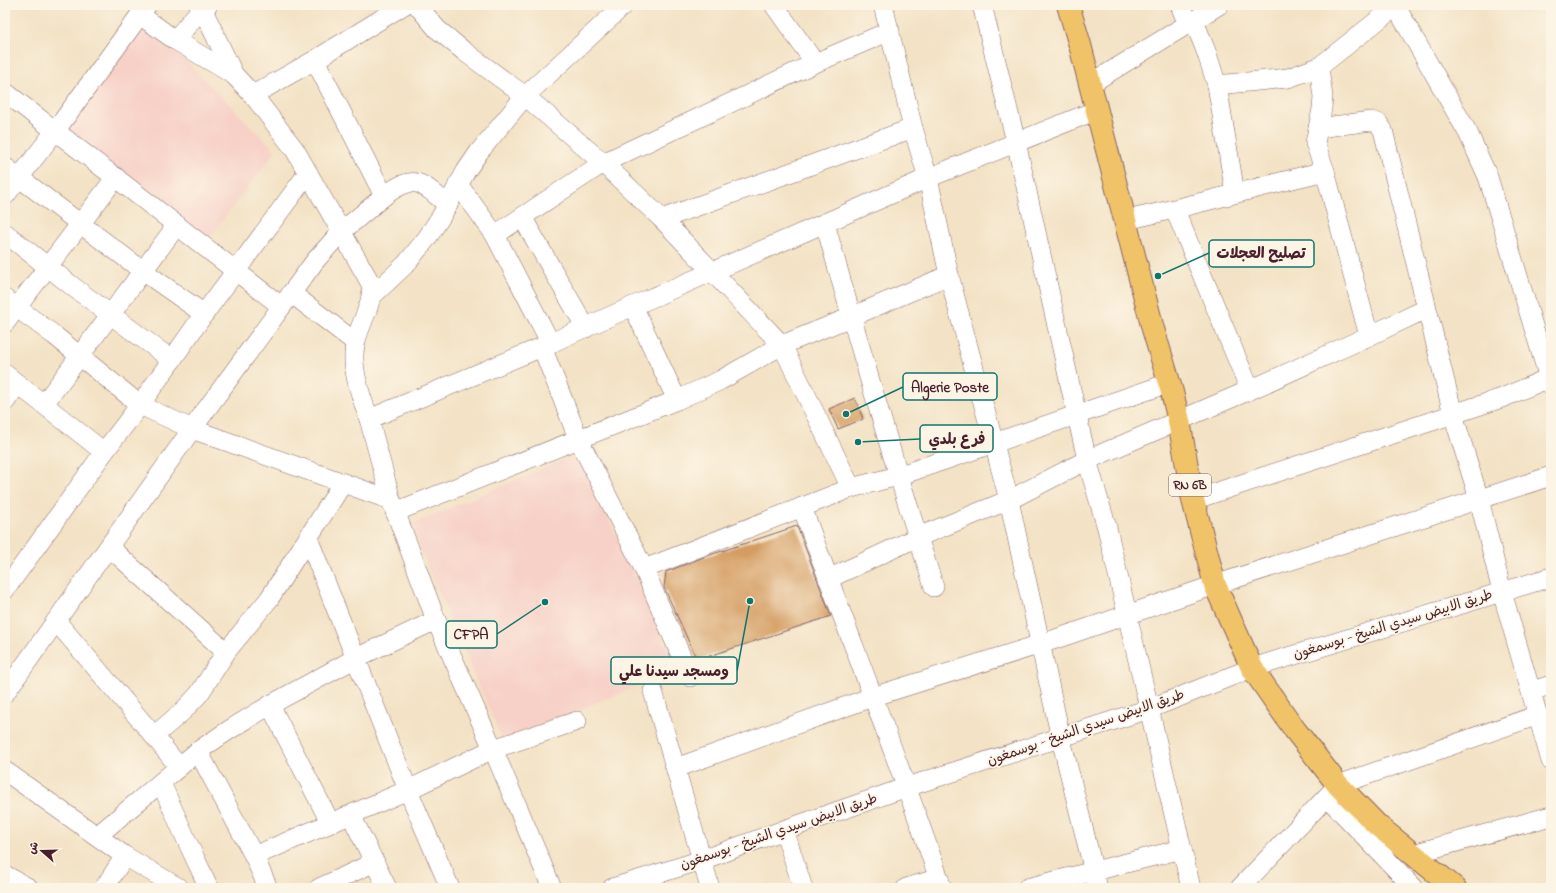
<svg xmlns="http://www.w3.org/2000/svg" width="1556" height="893" viewBox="0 0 1556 893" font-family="'Indie Flower','Playpen Sans Arabic',sans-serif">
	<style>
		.built { fill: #f7d1c8 }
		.building { fill: #d49c61 }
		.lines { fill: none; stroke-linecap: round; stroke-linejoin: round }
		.minor-casing { stroke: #856361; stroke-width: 20 }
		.major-casing { stroke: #856361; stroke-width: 24 }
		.minor { stroke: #fff; stroke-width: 19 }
		.major { stroke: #f1c369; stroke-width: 22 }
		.labels { text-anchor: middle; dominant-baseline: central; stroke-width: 3.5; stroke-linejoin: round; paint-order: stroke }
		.shield { fill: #fcf5e5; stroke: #7f5f63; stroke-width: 1 }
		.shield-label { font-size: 13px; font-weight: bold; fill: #4a1f2b }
		.street-label { font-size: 14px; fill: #4a1f2b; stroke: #fcf5e5 }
		.leader { fill: none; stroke: #0f766e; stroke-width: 1.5 }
		.callout-dot { fill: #0f766e; stroke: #fcf5e5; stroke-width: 1.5 }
		.callout { fill: #fcf5e5; stroke: #0f766e; stroke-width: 1.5 }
		.callout-label { font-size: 15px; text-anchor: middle; font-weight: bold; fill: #4a1f2b }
	</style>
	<rect width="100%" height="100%" fill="#fcf5e5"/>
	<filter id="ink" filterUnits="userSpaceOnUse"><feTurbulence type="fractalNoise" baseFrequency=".025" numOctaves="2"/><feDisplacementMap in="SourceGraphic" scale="8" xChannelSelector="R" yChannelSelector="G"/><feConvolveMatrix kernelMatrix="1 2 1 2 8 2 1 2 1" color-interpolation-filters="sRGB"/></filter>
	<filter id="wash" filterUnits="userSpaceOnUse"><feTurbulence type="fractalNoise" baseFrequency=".012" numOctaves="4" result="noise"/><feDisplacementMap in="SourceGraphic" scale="16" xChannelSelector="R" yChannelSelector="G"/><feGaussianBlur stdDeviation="0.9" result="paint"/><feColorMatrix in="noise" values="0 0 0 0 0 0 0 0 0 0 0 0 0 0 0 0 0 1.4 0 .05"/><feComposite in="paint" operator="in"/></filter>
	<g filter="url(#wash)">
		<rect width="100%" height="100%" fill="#f3e2c5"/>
		<!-- built -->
		<g class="built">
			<path d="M140,15L276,151L203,246L56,130Z"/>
			<path d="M579,453L677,669L503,742L410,525Z"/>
		</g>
		<g id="blocks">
			<!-- building -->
			<g class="building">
				<path d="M855,398L863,419L838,429L829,409Z"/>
				<path d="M797,526L831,616L697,660L664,587L666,572L704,557Z"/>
			</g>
		</g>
	</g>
	<g filter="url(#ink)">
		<use href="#blocks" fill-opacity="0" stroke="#856361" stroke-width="1"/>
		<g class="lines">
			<defs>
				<g id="minor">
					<path d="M199,5L202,8L234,75"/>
					<path d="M417,5L437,29L465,52L525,96L603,163L662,219L782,345L851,488"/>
					<path d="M774,5L815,63"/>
					<path d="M883,5L913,128L928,178L949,275L1009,500L1061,739L1098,888"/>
					<path d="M982,5L1016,142L1077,416L1087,460L1107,528L1191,888"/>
					<path d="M1180,5L1188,25"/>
					<path d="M1395,5L1468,133L1488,177L1551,385"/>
					<path d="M1194,21L1206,51L1217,85L1235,193"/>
					<path d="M175,40L202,8L208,5"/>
					<path d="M1319,67L1323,97L1322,109L1315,143L1325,171L1369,336"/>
					<path d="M1090,84L1219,5"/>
					<path d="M1217,85L1288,78L1319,67L1396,6"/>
					<path d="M5,92L281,306"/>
					<path d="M253,95L315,60L404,5"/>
					<path d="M1318,128L1371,121L1378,123L1383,130L1453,414L1479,499L1502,592L1551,761"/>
					<path d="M5,167L143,271L204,314"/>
					<path d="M308,173L371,284C374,303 360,323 356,341C349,364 361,397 369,419"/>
					<path d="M458,184L495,235L551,344"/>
					<path d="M5,196L56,130L147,5"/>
					<path d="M384,196C416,172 421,183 448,205"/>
					<path d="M1175,210L1250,390"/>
					<path d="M522,217L586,328"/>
					<path d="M662,219L913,128"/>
					<path d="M1126,220C1192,206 1258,187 1325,171"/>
					<path d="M825,223C859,346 895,467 934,587"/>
					<path d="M5,233L76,289L172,360"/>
					<path d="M495,235L603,163L815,63L890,31"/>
					<path d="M291,293L355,342"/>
					<path d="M371,297L406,264L427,238L442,215L466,171L479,152L525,96L624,5"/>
					<path d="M5,299L54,335L140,405L192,429L391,500L436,620L493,749L552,888"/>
					<path d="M633,306L677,400"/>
					<path d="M5,323L116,177"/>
					<path d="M5,374L104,452"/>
					<path d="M5,402L18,384"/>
					<path d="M44,404L177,225"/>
					<path d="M391,500L369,419L542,347"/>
					<path d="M1193,500L1502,398L1551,377"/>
					<path d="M802,507C848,634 899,760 942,888"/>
					<path d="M395,512L677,400L721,380L782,345L851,317L949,275"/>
					<path d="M308,538L408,790L450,888"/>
					<path d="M109,547L226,652"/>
					<path d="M644,569L851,488L898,476L1169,383"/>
					<path d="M828,579L918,537L1009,500L1087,460L1250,390L1369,336L1426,309"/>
					<path d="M5,590L104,452L140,405L204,314L308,173L295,150L253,95L234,75L175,40L140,15"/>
					<path d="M56,621L154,736L179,767"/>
					<path d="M690,677L644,569L578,438L542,347L633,306L825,223L928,178L1097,110"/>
					<path d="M653,691L710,888"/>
					<path d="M1531,691L1551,685"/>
					<path d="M5,693L192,429L315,261L341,232L384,196L315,60"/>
					<path d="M270,705L330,822"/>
					<path d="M154,736L183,711L199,694L226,652L269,599L343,483"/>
					<path d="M198,751L254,856L268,888"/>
					<path d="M676,768L872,697L1041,644L1215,585L1551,476"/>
					<path d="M5,771L125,856L179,888"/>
					<path d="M161,783L187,841L209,888"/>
					<path d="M1327,797L1414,888"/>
					<path d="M351,815L387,888"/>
					<path d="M784,830L803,888"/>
					<path d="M97,836L198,751L229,730L270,705L356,658L436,620"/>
					<path d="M1413,854L1551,816"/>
					<path d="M254,856L408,790L493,749L577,721"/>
					<path d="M5,875L29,888"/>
					<path d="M104,888L125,856"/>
					<path d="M319,888L375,862"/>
					<path d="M612,888L702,860L784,830L907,787L1149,709L1252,668L1551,577"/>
					<path d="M906,888L939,878"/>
					<path d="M1027,888L1182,849"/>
					<path d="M1240,888L1338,785L1538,715"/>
				</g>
				<path id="major" d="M1068,5L1080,45L1153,329L1172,392L1179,421L1193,500L1215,585L1252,668L1295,730L1338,785L1377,825L1455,888"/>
			</defs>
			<!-- minor casing -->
			<use href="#minor" class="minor-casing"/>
			<!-- major casing -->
			<use href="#major" class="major-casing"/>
			<!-- minor -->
			<use href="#minor" class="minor"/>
			<!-- major -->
			<use href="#major" class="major"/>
		</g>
	</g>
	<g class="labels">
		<!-- shield labels -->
		<rect class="shield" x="1169" y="474" width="42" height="22" rx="3"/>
		<g class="shield-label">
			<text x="1190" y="485">RN 6B</text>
		</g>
		<!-- street labels -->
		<g class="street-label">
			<text transform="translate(1393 625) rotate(-17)">طريق الابيض سيدي الشيخ - بوسمغون</text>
			<text transform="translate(1086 728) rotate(-19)">طريق الابيض سيدي الشيخ - بوسمغون</text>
			<text transform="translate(779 832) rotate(-19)">طريق الابيض سيدي الشيخ - بوسمغون</text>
		</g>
	</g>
	<!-- callouts -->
	<path class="leader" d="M1158 276L1209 253M846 414L903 387M858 442L920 439M545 602L497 634M750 601L737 671"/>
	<g class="callout-dot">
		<circle cx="1158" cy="276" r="4"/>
		<circle cx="846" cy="414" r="4"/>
		<circle cx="858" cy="442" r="4"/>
		<circle cx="545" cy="602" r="4"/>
		<circle cx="750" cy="601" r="4"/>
	</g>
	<g class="callout">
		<rect x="1209" y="240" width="105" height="27" rx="4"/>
		<rect x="903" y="373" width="94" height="27" rx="4"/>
		<rect x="920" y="425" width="73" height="27" rx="4"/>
		<rect x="446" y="621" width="51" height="27" rx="4"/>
		<rect x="611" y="657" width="126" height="27" rx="4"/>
	</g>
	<g class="callout-label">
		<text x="1261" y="258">تصليح العجلات</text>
		<text x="950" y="392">Algerie Poste</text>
		<text x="957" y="444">فرع بلدي</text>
		<text x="471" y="639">CFPA</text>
		<text x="674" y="676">ومسجد سيدنا علي</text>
	</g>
	<!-- margin -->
	<rect width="1556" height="893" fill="none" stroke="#fcf5e5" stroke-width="20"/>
	<!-- north arrow -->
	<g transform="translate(42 851) rotate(290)" stroke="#fcf5e5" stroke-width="3" paint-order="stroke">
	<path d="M0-3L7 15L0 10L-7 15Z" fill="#4a1f2b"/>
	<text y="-6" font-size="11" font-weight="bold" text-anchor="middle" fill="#4a1f2b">ش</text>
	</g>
</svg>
